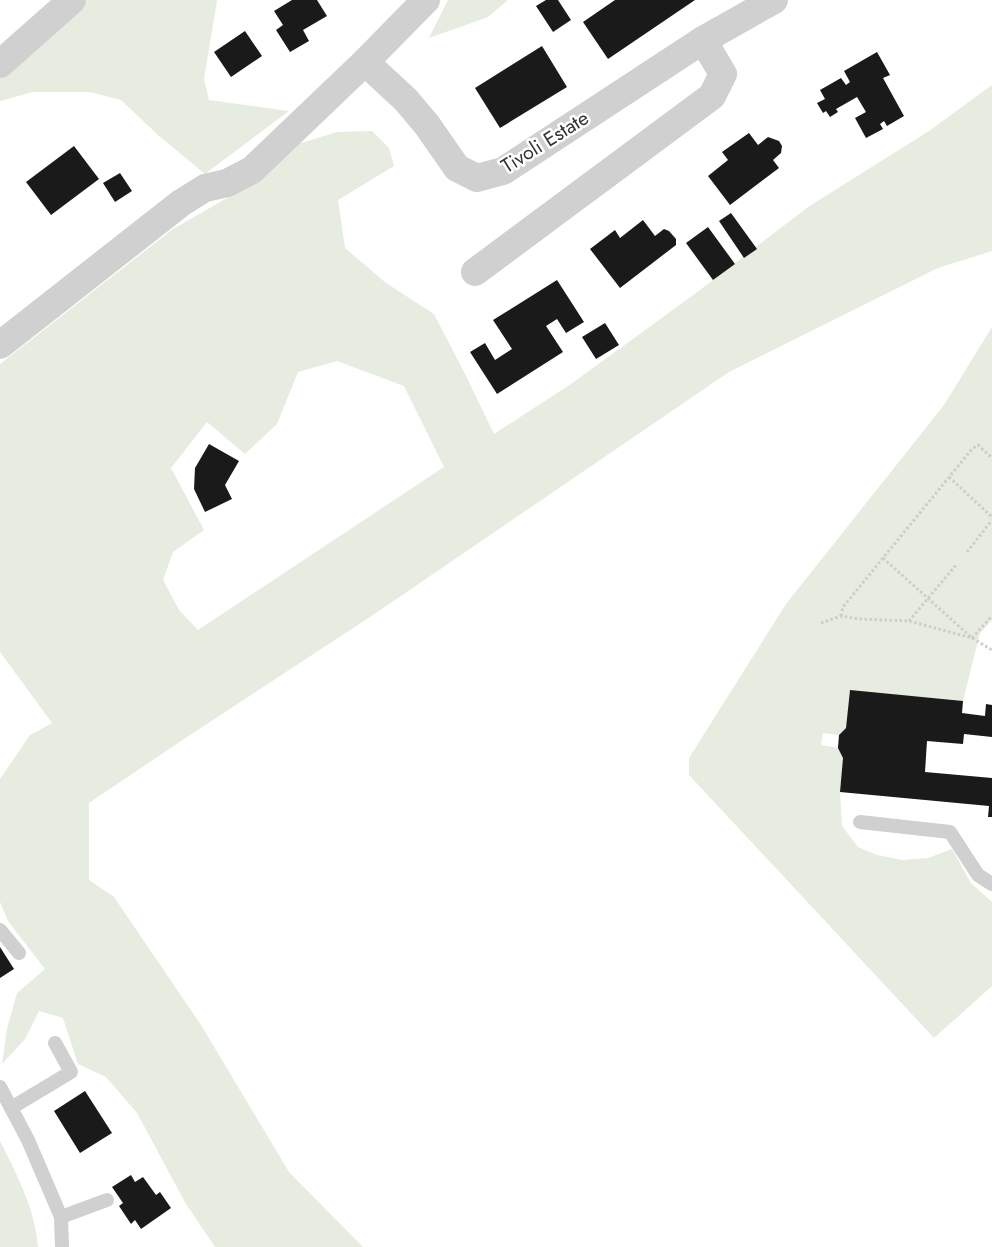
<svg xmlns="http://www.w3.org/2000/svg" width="992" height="1247" viewBox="0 0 992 1247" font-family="Jost,sans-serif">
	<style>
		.green { fill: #e6ecdf; fill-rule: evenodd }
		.building { fill: #1a1a1a }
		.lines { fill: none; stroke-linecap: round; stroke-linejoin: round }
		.path { stroke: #cdcdcd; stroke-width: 3; stroke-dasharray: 2.5 2.5; stroke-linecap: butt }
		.lane { stroke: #d0d0d0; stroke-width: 14 }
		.street { stroke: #d0d0d0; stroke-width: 28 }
		.labels { text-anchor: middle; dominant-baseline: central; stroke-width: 5; stroke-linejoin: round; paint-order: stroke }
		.street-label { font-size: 20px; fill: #333; stroke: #fff }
	</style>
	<rect width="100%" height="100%" fill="#fff"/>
	<!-- green -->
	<g class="green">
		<path d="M80,0H215L217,1L204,79L209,100L289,111L205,174L158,135L121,100L90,92H33L0,101V52Z"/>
		<path d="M448,0H508L488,17L429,38Z"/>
		<path d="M992,85V251L938,268L729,372L373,615L181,741L89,803V880L114,897L201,1025L289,1172L363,1247H215L186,1204L137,1113L106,1077L78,1064L63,1018L39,1011L25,1039L2,1064L7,1029L17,993L45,969L8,921L0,902V779L30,735L52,723L0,652V364L173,229L257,181L295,145L337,132L372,131L389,148L394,166L338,200L345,248L386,283L434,314L465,374L494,434L571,384L696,293L808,207L929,131ZM337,361L404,386L444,467L198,630L179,610L163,580L173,552L204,530L171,468L207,422L245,454L277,424L298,372Z"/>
		<path d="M992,327V620L980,633L963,701L850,691L846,728L839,735L823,733L821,745L838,748L843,758L840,792L842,826L858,847L877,855L902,860L928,858L952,849L971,883L992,902V986L934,1038L689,775V758L786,604L944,405Z"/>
		<path d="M0,1141C17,1175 35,1209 38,1247H0Z"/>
	</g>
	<!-- building -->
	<g class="building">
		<path d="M292,0H317L327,16L303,30L309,41L290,52L276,30L283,25L274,11Z"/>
		<path d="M546,0H558L571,20L553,32L536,6Z"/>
		<path d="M615,0H695L608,59L583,22Z"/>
		<path d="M245,31L262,56L231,77L214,52Z"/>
		<path d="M542,46L567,87L500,128L475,88Z"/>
		<path d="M877,52L890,75L883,78L904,116L887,126L884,121L880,124L883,129L866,138L855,118L866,112L857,97L836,109L838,112L830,117L826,111L823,113L817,103L825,99L820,90L841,78L846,85L850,82L844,71Z"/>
		<path d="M749,133L758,145L768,137L779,141L782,146L781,153L773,160L779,168L730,205L708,176L728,160L722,152Z"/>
		<path d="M74,146L99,179L51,215L26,182Z"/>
		<path d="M120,173L132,191L115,202L103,183Z"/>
		<path d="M731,213L757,249L744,258L719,221Z"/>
		<path d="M643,220L655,236L664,229L669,231L676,239V245L620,288L590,249L615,230L620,238Z"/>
		<path d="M708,227L735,264L713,280L686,243Z"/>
		<path d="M557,280L584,322L566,333L557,319L546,326L563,352L497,394L470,352L485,343L495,360L512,349L493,320Z"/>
		<path d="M605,323L619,345L596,359L582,337Z"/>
		<path d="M209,444L239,461L225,485L232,499L205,512L194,489L195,468Z"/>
		<path d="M850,690L963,701L962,713L985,716L986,704L992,705V737L964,734L963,744L927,741L925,772L992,778V817H988L989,806L840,792L843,758L838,748L839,735L846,728Z"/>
		<path d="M0,947L14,969L0,978Z"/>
		<path d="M85,1091L112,1133L80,1153L54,1111Z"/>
		<path d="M131,1175L135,1182L143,1177L156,1195L160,1192L171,1208L141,1229L135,1220L131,1224L119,1206L123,1203L112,1187Z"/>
	</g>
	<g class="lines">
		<!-- path -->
		<g class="path">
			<path d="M949,477L992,517"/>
			<path d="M967,552L992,520"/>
			<path d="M883,558L972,638L992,650"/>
			<path d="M841,616L843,607L972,449L978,445L992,458"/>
			<path d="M909,621L956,565"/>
			<path d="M821,623L841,616L859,619L909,621L972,638"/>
			<path d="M972,638L992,616"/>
		</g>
		<!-- lane -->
		<g class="lane">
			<path d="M860,822L950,832L978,875L992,884"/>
			<path d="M0,930L19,953"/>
			<path d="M0,1087L28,1140L61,1217L62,1247"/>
			<path d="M11,1108L71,1072L55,1043"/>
			<path d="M61,1217L107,1200"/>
		</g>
		<!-- street -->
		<g class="street">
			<path d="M426,0L365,62L406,100L427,125L457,168L477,178L503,171L703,40L774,0"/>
			<path d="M0,64L72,0"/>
			<path d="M475,272L712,96L723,74L703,40"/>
			<path d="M0,345L181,203L205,188L227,183L252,170L365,62"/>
		</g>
	</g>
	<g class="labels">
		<!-- street labels -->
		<g class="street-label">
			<text transform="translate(545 142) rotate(-32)">Tivoli Estate</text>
		</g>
	</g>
</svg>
